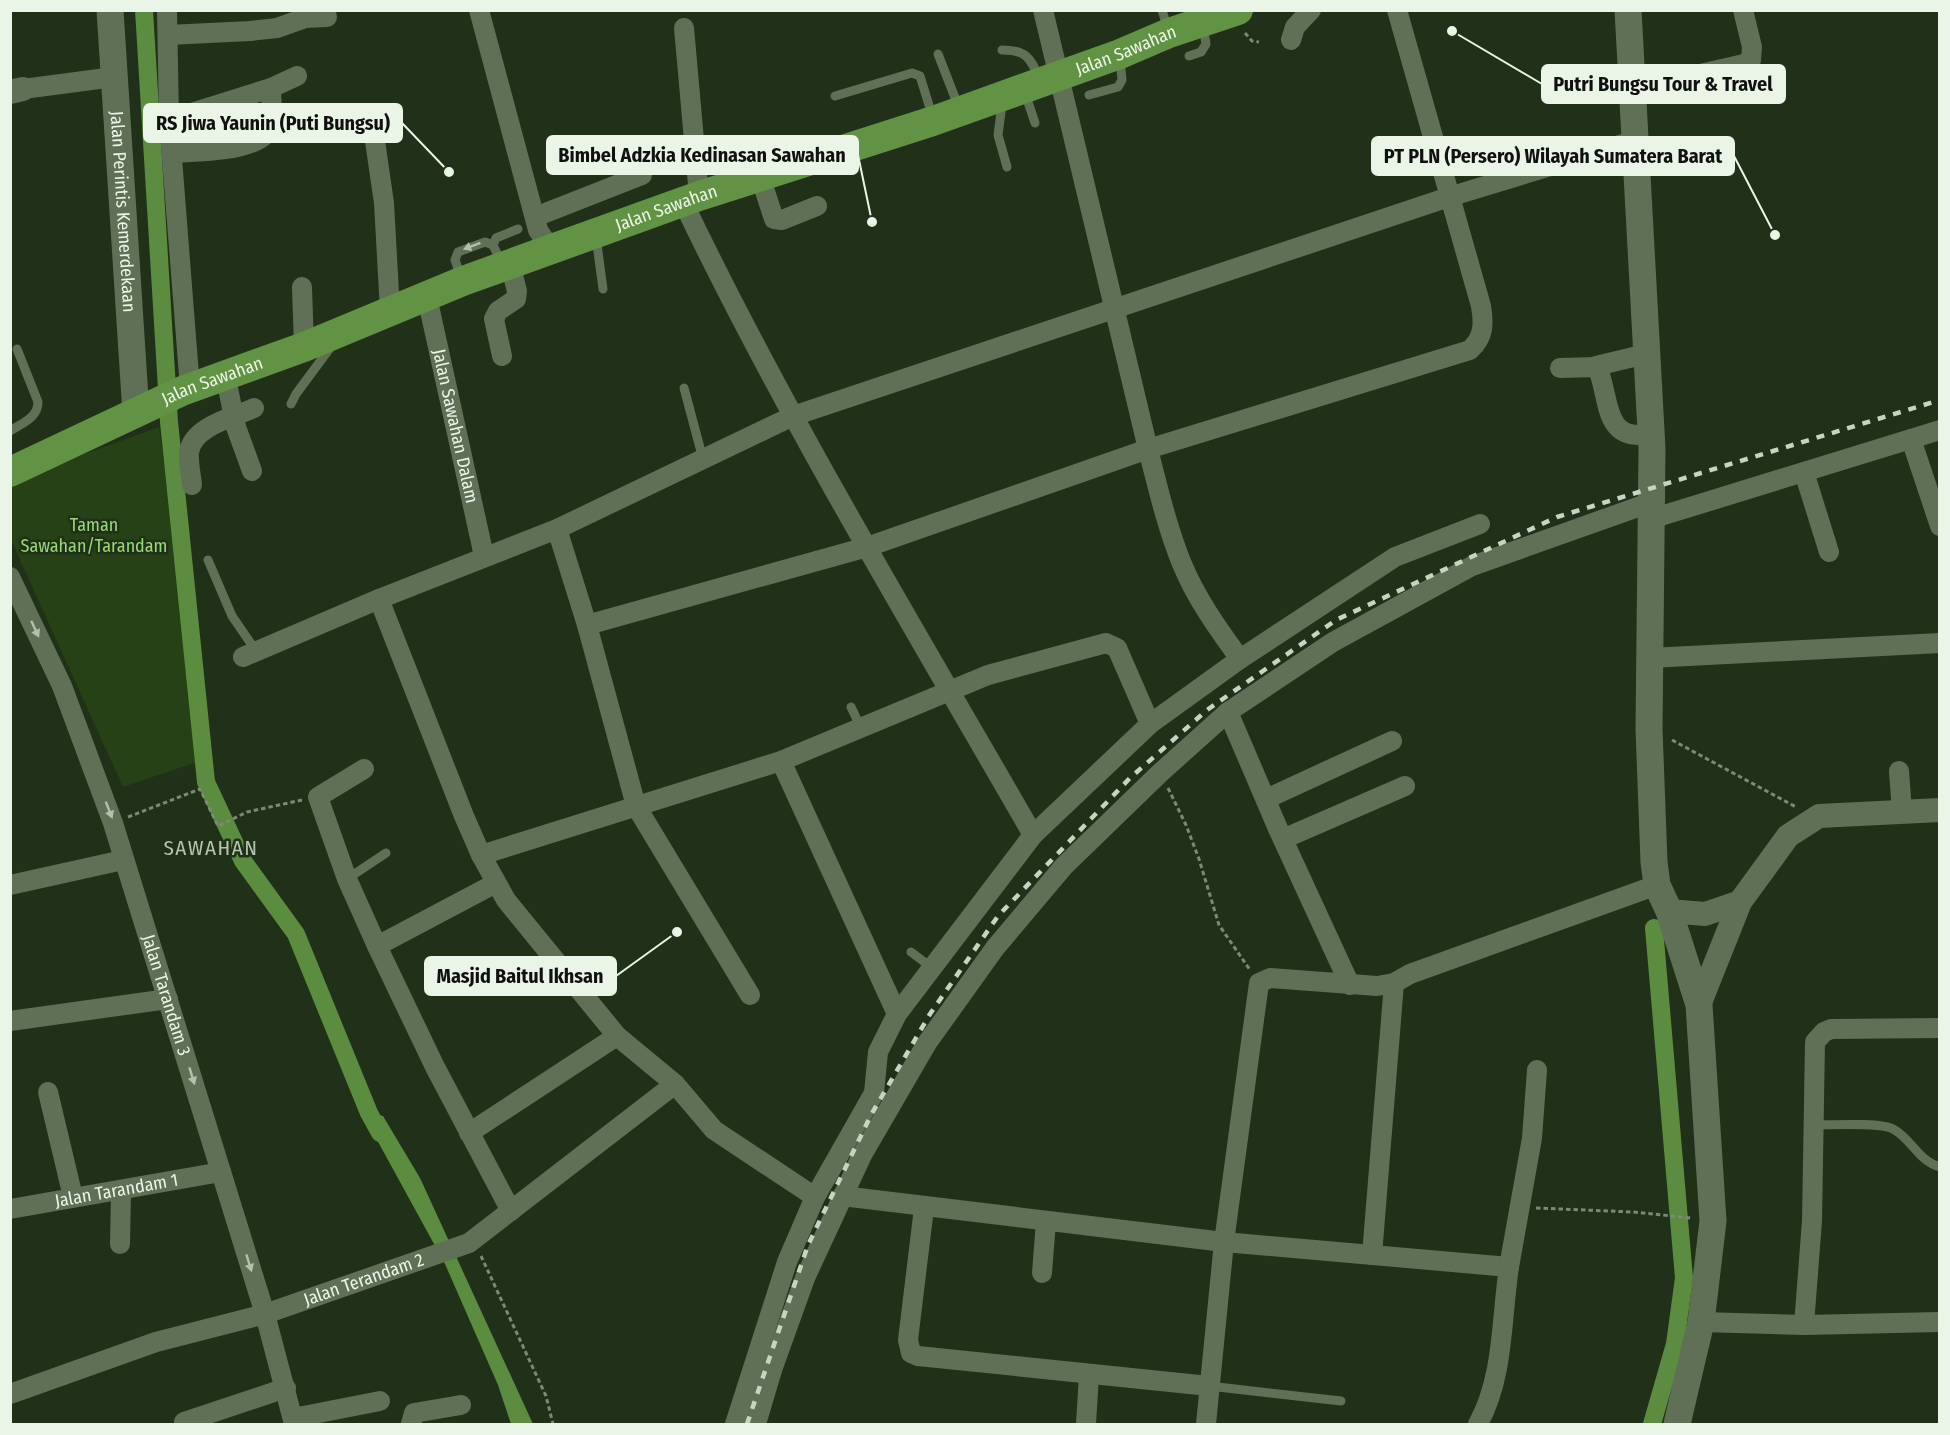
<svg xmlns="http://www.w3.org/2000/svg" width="1950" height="1435" viewBox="0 0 1950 1435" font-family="'Fira Sans Condensed',sans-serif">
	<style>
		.green { fill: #264115 }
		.water { fill: #5b8c3f }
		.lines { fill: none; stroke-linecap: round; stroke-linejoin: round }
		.canal { stroke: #5b8c3f; stroke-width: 18 }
		.path { stroke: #7c8976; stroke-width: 3; stroke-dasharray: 4.5 3; stroke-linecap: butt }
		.service { stroke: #5f7057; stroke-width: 9 }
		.minor { stroke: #5f7057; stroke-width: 20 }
		.tertiary { stroke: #5f7057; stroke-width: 24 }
		.secondary { stroke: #5f7057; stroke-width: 27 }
		.primary { stroke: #629244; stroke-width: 30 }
		.rail { stroke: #c8d3c3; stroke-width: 4.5; stroke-dasharray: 8 8; stroke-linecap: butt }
		.oneway { fill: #b3c0ad }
		.labels { text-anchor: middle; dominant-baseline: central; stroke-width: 5; stroke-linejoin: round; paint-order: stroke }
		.street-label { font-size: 18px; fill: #ebf5e7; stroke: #213019 }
		.park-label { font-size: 18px; fill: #98d973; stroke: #213019 }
		.quarter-label { font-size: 21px; letter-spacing: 1.5px; fill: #b4c6ab; stroke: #213019 }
		.leader { fill: none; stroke: #ebf5e7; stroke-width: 2 }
		.callout-dot { fill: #ebf5e7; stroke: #213019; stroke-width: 2 }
		.callout { fill: #ebf5e7; stroke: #ebf5e7; stroke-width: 2 }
		.callout-label { font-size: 20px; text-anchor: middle; font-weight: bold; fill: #111 }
	</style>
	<rect width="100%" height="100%" fill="#213019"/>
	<!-- green -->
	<path class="green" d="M159,427L203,760L123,787L11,540L10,481Z"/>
	<!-- water -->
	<path class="water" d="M369,1113L383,1116L420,1178L533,1424H511L498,1385L445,1264L371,1129Z"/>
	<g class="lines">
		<!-- canal -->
		<g class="canal">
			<path d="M144,10L169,422L206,782L243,861L296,934L369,1113L380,1133"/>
			<path d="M1652,1424L1675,1344L1684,1278L1654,928"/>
		</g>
		<!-- path -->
		<g class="path">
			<path d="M1245,33L1252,41L1259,42"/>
			<path d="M1672,740L1796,807"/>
			<path d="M1168,788L1186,825L1199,859L1219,925L1250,970"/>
			<path d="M128,817L200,789L218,826L247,812L302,800"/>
			<path d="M1536,1208L1633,1212L1691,1218"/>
			<path d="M481,1256L546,1396L553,1424"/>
		</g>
		<!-- service -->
		<g class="service">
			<path d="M1162,10L1168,30"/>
			<path d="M1002,50C1027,50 1030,58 1040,79"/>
			<path d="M938,54L959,108"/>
			<path d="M1189,56L1201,52L1206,44L1203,26"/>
			<path d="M1025,93L1035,123"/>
			<path d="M1089,95L1118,87L1122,80L1120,59"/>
			<path d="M835,96L912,73L920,76L933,118"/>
			<path d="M998,102L1001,112L998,135L1007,167"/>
			<path d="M596,237L603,289"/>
			<path d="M493,245L496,238L518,229"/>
			<path d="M461,277L455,260L458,252L485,242L493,245L502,264"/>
			<path d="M684,388L703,459"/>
			<path d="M291,404L296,394L333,344"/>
			<path d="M10,431C22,423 38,418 38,402L17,349"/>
			<path d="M208,560L232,616L256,651"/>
			<path d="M851,707L861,728"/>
			<path d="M347,879L386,853"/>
			<path d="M911,952L931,967"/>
			<path d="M1814,1125C1831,1125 1880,1122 1893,1129C1912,1139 1918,1161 1940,1167"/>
			<path d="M1209,1386L1341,1401"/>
		</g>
		<!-- minor -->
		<g class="minor">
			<path d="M167,10L169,120L190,388"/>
			<path d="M479,10L538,230L551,250"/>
			<path d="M1043,10L1148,449L1470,350C1484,337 1484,324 1481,306L1397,10"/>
			<path d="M684,28L699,196"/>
			<path d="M168,35L250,31L277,28L305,18L327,17"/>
			<path d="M1291,40L1295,27L1311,10"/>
			<path d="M1632,80L1687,77L1744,64L1751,60L1752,47L1743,10"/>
			<path d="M23,89L114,77"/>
			<path d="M169,120L271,88L297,76"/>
			<path d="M375,141L384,203L390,311"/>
			<path d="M173,153C197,151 264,153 271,125C273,114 271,99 271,88"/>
			<path d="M760,176L774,219L782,220L817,206"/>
			<path d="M683,202C787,419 913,626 1033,835"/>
			<path d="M535,217L642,175"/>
			<path d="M302,287L304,347"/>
			<path id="s1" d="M427,297L484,556"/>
			<path d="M502,356L494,319L498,311L516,299L517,291L510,264"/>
			<path d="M1596,366L1646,354"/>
			<path d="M1560,368L1597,367C1611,397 1601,443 1651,434"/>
			<path d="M225,374L236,427L252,471"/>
			<path d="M1911,439L1940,526"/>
			<path d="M1804,472L1829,552"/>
			<path d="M192,485C191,475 188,462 189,452C193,426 234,417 254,408"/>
			<path d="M1651,519L1940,430"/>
			<path d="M557,529L587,625L867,547L1148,449C1158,488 1167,527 1182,564C1196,598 1218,629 1240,659"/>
			<path id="s2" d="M10,577L62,686L113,823L265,1314L294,1424"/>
			<path d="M379,599L464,816L481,855L506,900L617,1036L675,1084L714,1130L815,1197"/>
			<path d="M587,625L636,806L750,995"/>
			<path d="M243,657L379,599L557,529L793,416L1449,197L1636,140"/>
			<path d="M1650,658L1940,643"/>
			<path d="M1228,712L1279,831L1350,985"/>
			<path d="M781,761L897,1014"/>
			<path d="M364,769L318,797L347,879L377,946L435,1067L511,1211"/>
			<path d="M1899,771L1902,812"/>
			<path d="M1266,799L1392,741"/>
			<path d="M1283,839L1405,786"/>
			<path d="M481,855L781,761L988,675L1106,643L1117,648L1150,724"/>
			<path d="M10,885L123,860"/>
			<path d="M377,946L496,883"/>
			<path d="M10,1021L168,999"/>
			<path d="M48,1092L73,1197"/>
			<path d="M469,1133L617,1036"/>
			<path d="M842,1196L1224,1242L1509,1267C1501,1320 1504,1377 1478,1424"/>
			<path d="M924,1208L908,1340L911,1353L918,1356L1209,1386"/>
			<path id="s3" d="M10,1209L221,1172"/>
			<path d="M120,1244L121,1191"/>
			<path d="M1372,1255L1394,983"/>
			<path d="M1509,1267L1532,1138L1537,1070"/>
			<path d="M1042,1273L1046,1221"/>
			<path d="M1701,1322L1804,1325L1940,1322"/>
			<path d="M1804,1325L1812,1221L1815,1042L1824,1032L1831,1029L1940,1028"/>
			<path id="s4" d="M10,1394L156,1342L265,1314L469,1243L675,1084"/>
			<path d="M293,1418L380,1401"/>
			<path d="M184,1422L286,1388"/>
			<path d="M411,1424L414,1413L461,1405"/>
			<path d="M735,1424L787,1262L815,1197L874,1093L878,1052L897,1014L1033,835L1150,724L1240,659L1395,557L1480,524"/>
			<path d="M756,1424L773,1367L805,1278L862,1155L927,1043L995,948L1064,866L1160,773L1228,712L1333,642L1472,566L1652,502"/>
			<path d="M1086,1424L1089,1375"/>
			<path d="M1206,1424L1224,1242L1259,983L1270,978L1377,986L1394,983L1410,974L1657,885"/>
		</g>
		<!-- tertiary -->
		<g class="tertiary">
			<path d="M10,92L23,89"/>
			<path d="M1669,911L1705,914L1740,902"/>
			<path d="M1699,1005L1740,902L1788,836L1819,816L1940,810"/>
		</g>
		<!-- secondary -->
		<g class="secondary">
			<path id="s5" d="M110,10L136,414"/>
			<path d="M1628,10L1652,449L1649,729L1654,862L1657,885L1669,911L1699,1005L1713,1221L1701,1322L1677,1424"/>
		</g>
		<!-- primary -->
		<path class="primary" id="s6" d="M10,472L182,391L304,347L463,281L699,196L933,121L1120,54L1169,33L1238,10"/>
		<!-- rail -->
		<path class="rail" d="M747,1424L808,1245L871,1115L930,1014L998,916L1130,778L1207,710L1336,620L1557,517L1940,400"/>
	</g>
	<!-- one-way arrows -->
	<defs><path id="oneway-solid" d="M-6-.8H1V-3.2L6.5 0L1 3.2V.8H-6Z" transform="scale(1.5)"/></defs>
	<g class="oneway">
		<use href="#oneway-solid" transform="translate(472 246) rotate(159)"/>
		<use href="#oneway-solid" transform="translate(35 629) rotate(65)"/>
		<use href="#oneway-solid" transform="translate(109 810) rotate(69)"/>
		<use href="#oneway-solid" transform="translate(192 1076) rotate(73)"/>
		<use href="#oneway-solid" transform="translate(249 1263) rotate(73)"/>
	</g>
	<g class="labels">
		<!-- street labels -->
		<g class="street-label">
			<text stroke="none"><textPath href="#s6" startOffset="1194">Jalan Sawahan</textPath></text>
			<text stroke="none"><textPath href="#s6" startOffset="708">Jalan Sawahan</textPath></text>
			<text stroke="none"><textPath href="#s5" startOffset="202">Jalan Perintis Kemerdekaan</textPath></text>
			<text stroke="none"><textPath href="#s6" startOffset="222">Jalan Sawahan</textPath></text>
			<text stroke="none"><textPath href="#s1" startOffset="132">Jalan Sawahan Dalam</textPath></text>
			<text stroke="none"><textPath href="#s2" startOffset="447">Jalan Tarandam 3</textPath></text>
			<text stroke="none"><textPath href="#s3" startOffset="108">Jalan Tarandam 1</textPath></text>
			<text stroke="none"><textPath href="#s4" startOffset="372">Jalan Terandam 2</textPath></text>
		</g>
		<!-- park labels -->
		<g class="park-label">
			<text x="94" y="525">Taman<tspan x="94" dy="21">Sawahan/Tarandam</tspan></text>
		</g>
		<!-- quarter labels -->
		<g class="quarter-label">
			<text x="211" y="848">SAWAHAN</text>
		</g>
	</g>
	<!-- callouts -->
	<path class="leader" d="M1452 31L1542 84M449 172L402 123M872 222L858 155M1775 235L1734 156M677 932L616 976"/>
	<g class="callout-dot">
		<circle cx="1452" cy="31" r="6"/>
		<circle cx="449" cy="172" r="6"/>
		<circle cx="872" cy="222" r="6"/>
		<circle cx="1775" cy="235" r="6"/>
		<circle cx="677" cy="932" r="6"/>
	</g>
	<g class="callout">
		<rect x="1542" y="65" width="243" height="38" rx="6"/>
		<rect x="144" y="104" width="258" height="38" rx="6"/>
		<rect x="547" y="136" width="311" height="38" rx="6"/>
		<rect x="1372" y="137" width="362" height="38" rx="6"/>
		<rect x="425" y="957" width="191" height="38" rx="6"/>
	</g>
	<g class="callout-label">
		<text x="1663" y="91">Putri Bungsu Tour &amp; Travel</text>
		<text x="273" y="130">RS Jiwa Yaunin (Puti Bungsu)</text>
		<text x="702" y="162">Bimbel Adzkia Kedinasan Sawahan</text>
		<text x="1553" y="163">PT PLN (Persero) Wilayah Sumatera Barat</text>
		<text x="520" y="983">Masjid Baitul Ikhsan</text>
	</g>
	<!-- border -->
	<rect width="1950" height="1435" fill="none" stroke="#ebf5e7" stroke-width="24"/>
</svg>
